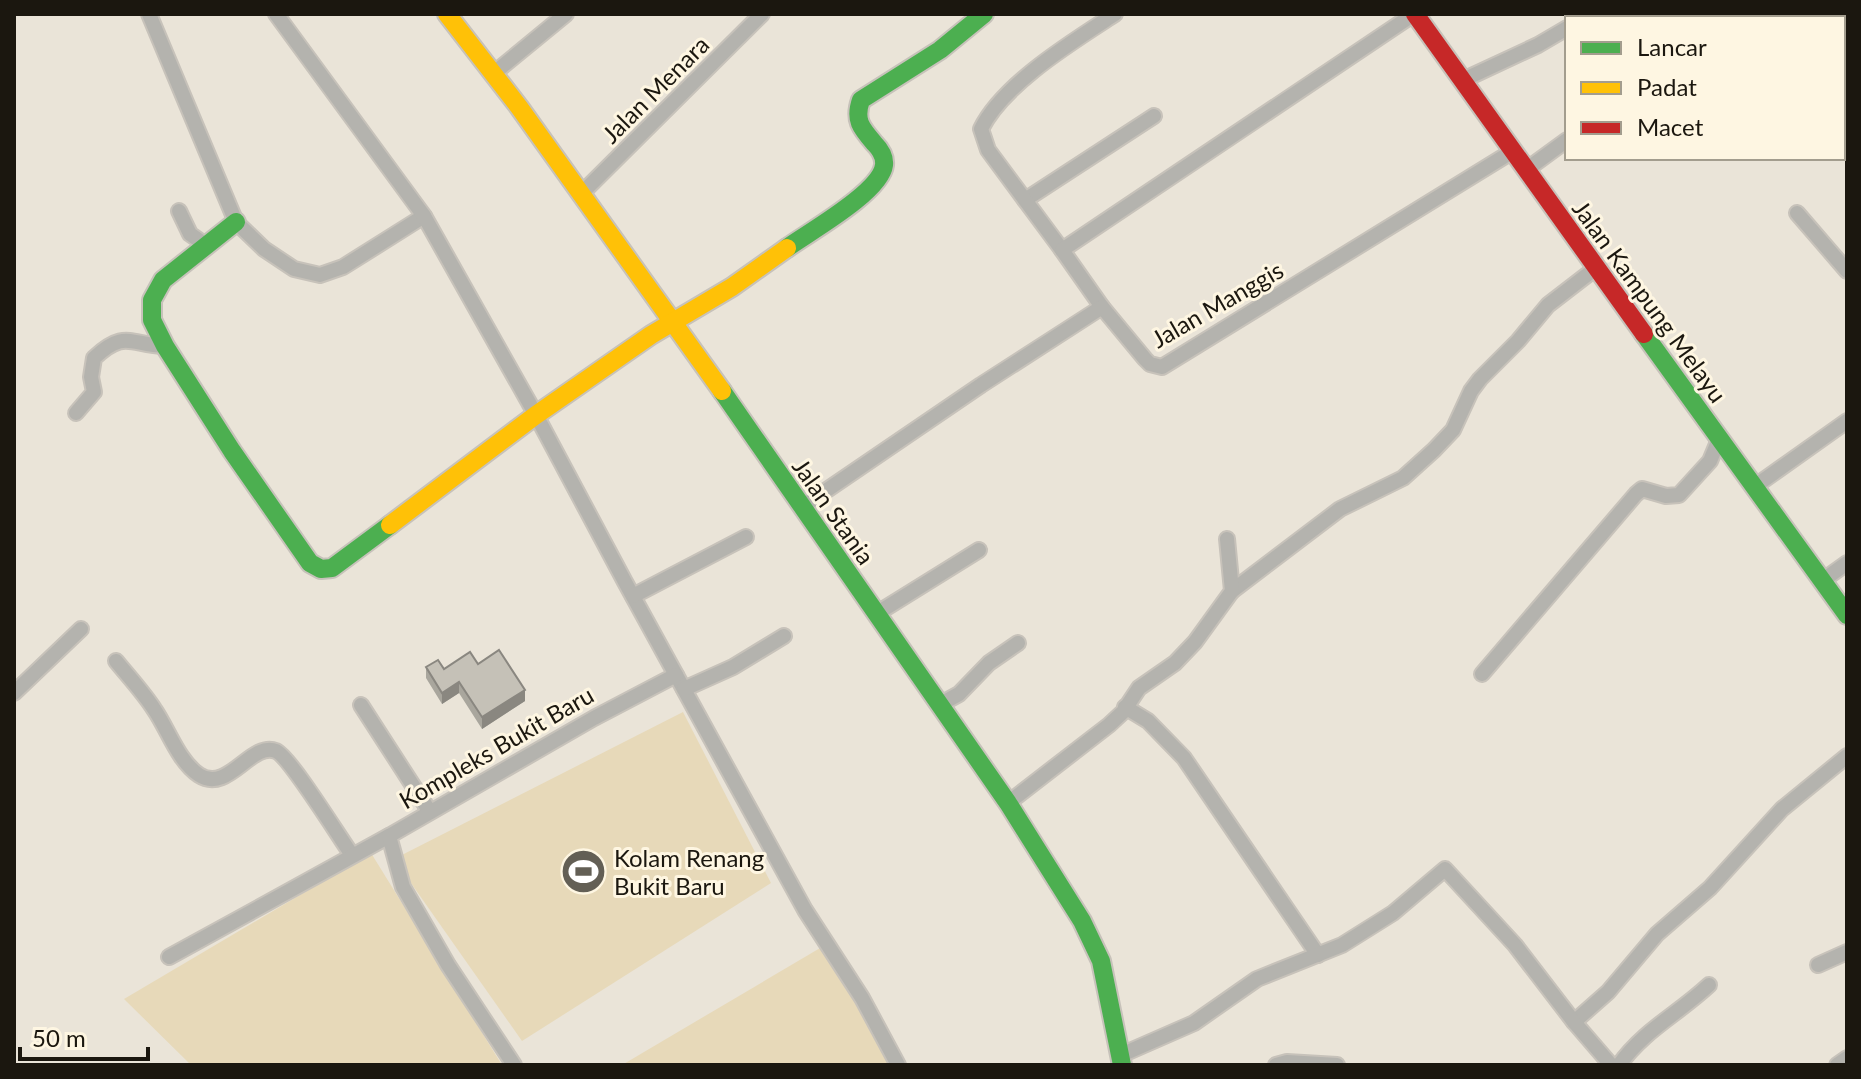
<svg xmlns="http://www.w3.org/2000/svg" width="1861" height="1079" viewBox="0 0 1861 1079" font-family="Lato,sans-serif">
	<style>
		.green { fill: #e7d9b9 }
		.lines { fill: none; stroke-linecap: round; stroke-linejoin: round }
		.street-casing { stroke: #c7c2ba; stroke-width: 18 }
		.fast-casing { stroke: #c7c2ba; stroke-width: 22 }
		.slow-casing { stroke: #c7c2ba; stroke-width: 22 }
		.jam-casing { stroke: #c7c2ba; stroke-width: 22 }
		.street { stroke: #b4b3ae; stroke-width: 14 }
		.fast { stroke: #4caf50; stroke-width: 18 }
		.slow { stroke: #ffc107; stroke-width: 18 }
		.jam { stroke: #c62828; stroke-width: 18 }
		.wall { fill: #a9a69d }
		.shaded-wall { fill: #8a8780 }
		.building { fill: #c5c1b7; stroke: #8a8780; stroke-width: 2 }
		.labels { text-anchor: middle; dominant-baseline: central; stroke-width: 6; stroke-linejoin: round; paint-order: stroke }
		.street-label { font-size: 24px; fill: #1b170f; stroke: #fef6e2 }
		.poi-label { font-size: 24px; fill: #1b170f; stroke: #fef6e2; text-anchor: start }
	</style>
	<rect width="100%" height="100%" fill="#eae4d8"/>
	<!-- green -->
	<g class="green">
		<path d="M683,712L771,883L522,1041L394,859Z"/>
		<path d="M371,853L502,1065H191L124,999Z"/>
		<path d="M832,941L896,1065H622Z"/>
	</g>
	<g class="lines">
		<defs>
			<g id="street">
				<path d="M149,14L236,222L264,249L294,269L320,275L343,267L424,216"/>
				<path d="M276,14L424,216L536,415L625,582L805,910L862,998L898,1065"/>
				<path d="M1584,18L1591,14"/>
				<path d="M493,74L566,14"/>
				<path d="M1463,80L1538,45L1567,28"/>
				<path d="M1526,170L1567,140"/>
				<path d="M580,195L762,14"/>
				<path d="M1025,200L1154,116"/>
				<path d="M179,211L190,234L207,246"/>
				<path d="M1797,213L1847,271"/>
				<path d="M1062,250L988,150L981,129C1003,84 1072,42 1115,14"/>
				<path d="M1102,307L1062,250L1414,14"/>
				<path d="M76,413L94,392L91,377L94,358C125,329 130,345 165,346"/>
				<path d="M1754,487L1847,421"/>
				<path d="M802,507L981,385L1102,307L1145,359L1150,364L1162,367L1513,151"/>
				<path d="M1822,581L1847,563"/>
				<path d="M1232,591L1340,509L1403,478L1434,450L1453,430L1471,391L1480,379L1518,341L1548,305L1596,268"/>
				<path d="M633,596L746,537"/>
				<path d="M876,614L979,550"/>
				<path d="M116,661C129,677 143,692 154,709C168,729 178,761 199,775C228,794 251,741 276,751C290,757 339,837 352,855"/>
				<path d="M1482,674L1636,494L1642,489L1666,496L1679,495L1710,461L1720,437"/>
				<path d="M684,689L733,667L784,636"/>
				<path d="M14,693L81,629"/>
				<path d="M361,705L430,812"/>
				<path d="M939,705L959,694L989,663L1018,643"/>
				<path d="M1125,707L1148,721L1184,758L1318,955"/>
				<path d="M1008,803L1109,725L1123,712L1139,688L1175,663L1195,642L1232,591L1227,539"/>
				<path d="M169,957L389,836"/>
				<path d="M1818,965L1847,952"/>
				<path d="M1574,1022L1608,992L1657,934L1710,888L1782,809L1847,756"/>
				<path d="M1121,1055L1194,1023L1257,979L1342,945L1393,913L1445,869L1515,945L1574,1022L1611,1065"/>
				<path d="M514,1065L448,965L403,887L389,836L594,718L676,675"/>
				<path d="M1276,1065L1287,1062L1337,1065"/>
				<path d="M1619,1065C1644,1030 1678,1014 1709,985"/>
				<path d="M1837,1065L1847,1058"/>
			</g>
			<g id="fast">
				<path d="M236,222L163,280L152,300V320L165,346L232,451L310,563L321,569L332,568L390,525"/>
				<path d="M787,248C809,232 881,192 884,165C885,156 880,149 874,143C861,128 854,120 861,100L940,50L984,14"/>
				<path d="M1644,334L1847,615"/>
				<path d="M722,391L1008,803L1082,921L1101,961L1122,1065"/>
			</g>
			<g id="slow">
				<path d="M447,14L519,107L722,391"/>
				<path d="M390,525L536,415L651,335L732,287L787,248"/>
			</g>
			<path id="jam" d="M1415,14L1644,334"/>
		</defs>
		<!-- street casing -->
		<use href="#street" class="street-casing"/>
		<!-- fast casing -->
		<use href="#fast" class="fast-casing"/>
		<!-- slow casing -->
		<use href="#slow" class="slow-casing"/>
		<!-- jam casing -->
		<use href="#jam" class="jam-casing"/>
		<!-- street -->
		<use href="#street" class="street"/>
		<!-- fast -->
		<use href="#fast" class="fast"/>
		<!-- slow -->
		<use href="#slow" class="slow"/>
		<!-- jam -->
		<use href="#jam" class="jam"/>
	</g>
	<!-- wall -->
	<path class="wall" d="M426,667L444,669L525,701L482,729L459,693L442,704L426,678Z"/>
	<!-- shaded-wall -->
	<g class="shaded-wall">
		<path d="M459,682V693L442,704V693Z"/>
		<path d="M525,690V701L482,729V717Z"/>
	</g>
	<!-- building -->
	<path class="building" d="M499,650L525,690L482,717L459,682L442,693L426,667L438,660L444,669L470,652L478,664Z"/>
	<!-- icons -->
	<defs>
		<symbol id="stadium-disc" viewBox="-11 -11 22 22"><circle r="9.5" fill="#635f55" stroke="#fef6e2"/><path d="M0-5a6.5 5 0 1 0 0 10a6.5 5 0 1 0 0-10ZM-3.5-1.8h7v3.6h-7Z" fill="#fff"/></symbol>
	</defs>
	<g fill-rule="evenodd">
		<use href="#stadium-disc" x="558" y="846" width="51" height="51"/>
	</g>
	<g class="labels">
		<!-- street labels -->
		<g class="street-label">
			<text transform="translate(655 89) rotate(-45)">Jalan Menara</text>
			<text transform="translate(1650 301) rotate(54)">Jalan Kampung Melayu</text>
			<text transform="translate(1217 304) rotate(-30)">Jalan Manggis</text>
			<text transform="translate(834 511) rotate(55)">Jalan Stania</text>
			<text transform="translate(496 747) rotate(-30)">Kompleks Bukit Baru</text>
		</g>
		<!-- poi labels -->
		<g class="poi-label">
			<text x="614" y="857">Kolam Renang<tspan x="614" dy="28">Bukit Baru</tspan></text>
		</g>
	</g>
	<!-- border -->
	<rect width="1861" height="1079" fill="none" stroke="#1b170f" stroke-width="32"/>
	<!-- legend -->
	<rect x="1565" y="16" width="280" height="144" fill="#fef6e2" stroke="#a39d8e" stroke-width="2"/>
	<rect x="1581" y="42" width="40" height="12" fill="#4caf50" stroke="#a39d8e" stroke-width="2"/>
	<text x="1637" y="56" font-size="24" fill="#1b170f">Lancar</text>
	<rect x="1581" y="82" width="40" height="12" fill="#ffc107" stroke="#a39d8e" stroke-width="2"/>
	<text x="1637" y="96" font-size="24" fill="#1b170f">Padat</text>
	<rect x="1581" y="122" width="40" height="12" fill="#c62828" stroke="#a39d8e" stroke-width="2"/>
	<text x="1637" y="136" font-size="24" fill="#1b170f">Macet</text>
	<!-- scale -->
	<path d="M20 1047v12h128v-12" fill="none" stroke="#1b170f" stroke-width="4"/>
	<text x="32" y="1047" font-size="24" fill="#1b170f" stroke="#fef6e2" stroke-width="6" paint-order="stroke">50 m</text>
</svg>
